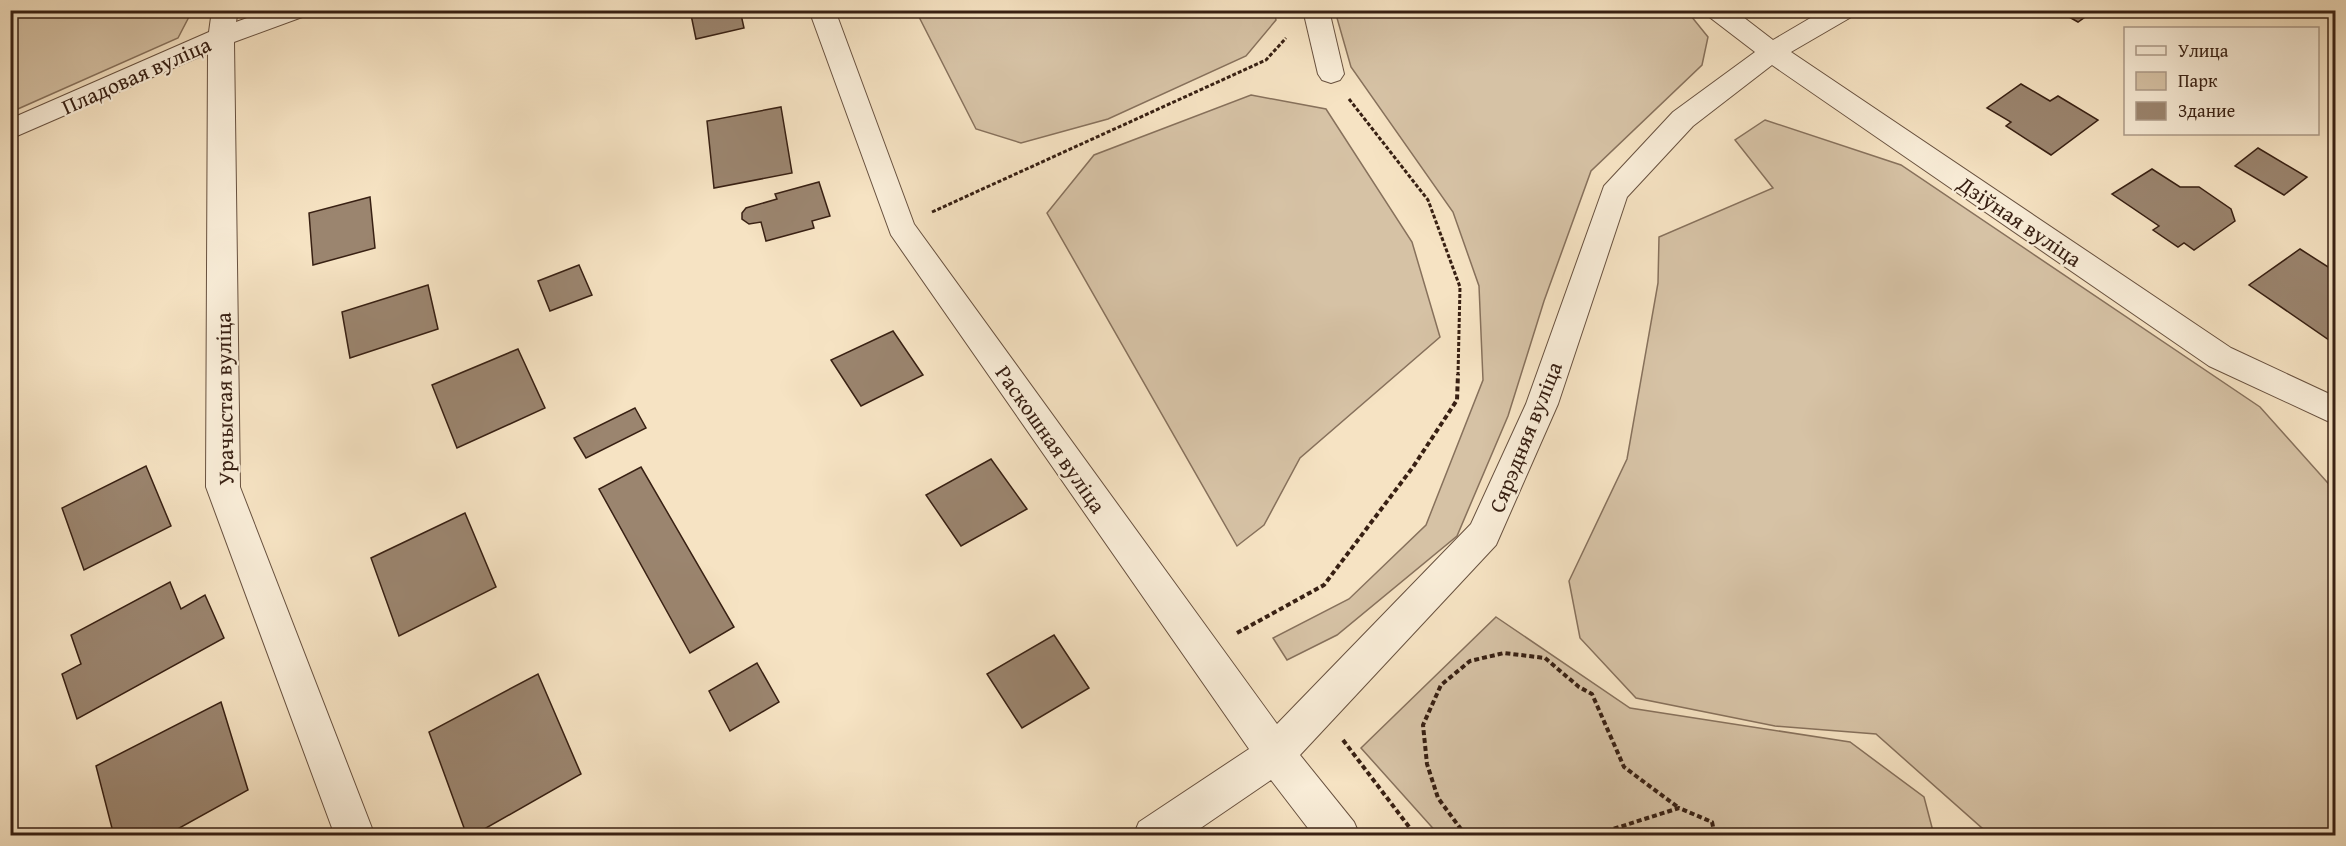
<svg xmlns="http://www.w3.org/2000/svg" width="2346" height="846" viewBox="0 0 2346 846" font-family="'Gentium Book Plus',serif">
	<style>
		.green { fill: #d6c2a5; stroke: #87715c; stroke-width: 1.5 }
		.building { fill: #9b856f; stroke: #382013; stroke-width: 1.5 }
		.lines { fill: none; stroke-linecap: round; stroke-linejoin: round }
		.minor-casing { stroke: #68513f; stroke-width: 2 }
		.path-far1 { stroke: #382013; stroke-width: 3; stroke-dasharray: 4 2; stroke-linecap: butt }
		.path { stroke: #382013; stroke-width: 4; stroke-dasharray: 5 3; stroke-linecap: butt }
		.minor { fill: #f9edd8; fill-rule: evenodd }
		.labels { text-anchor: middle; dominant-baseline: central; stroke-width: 4.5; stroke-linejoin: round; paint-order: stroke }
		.street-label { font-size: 22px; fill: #382013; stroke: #f9edd8 }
	</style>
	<rect width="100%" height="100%" fill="#f6e3c3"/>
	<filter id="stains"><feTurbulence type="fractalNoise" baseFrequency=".00333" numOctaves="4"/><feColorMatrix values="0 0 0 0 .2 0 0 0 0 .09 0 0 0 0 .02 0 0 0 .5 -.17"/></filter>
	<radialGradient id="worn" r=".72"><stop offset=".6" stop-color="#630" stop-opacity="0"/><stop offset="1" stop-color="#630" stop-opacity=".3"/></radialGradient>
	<!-- green -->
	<g class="green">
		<path d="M1274,10L1276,20L1246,56L1108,119L1021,143L976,129L916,11Z"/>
		<path d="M10,11L11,10L192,11L178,38L11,112Z"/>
		<path d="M1335,11H1687L1708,37L1702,65L1591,171L1544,301L1508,416L1457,536L1337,635L1287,660L1273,638L1349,599L1426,525L1483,380L1479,286L1453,212L1351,67Z"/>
		<path d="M1251,95L1326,109L1412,242L1440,337L1300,458L1264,525L1237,546L1047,213L1094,155Z"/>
		<path d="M1765,120L1901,165L2260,407L2335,491V835H1984L1983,829L1876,734L1775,726L1636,698L1580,638L1569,581L1627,459L1658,283L1659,237L1773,188L1735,140Z"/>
		<path d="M1496,617L1630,708L1850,742L1924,797L1934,835H1439L1361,748Z"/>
	</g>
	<!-- building -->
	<g class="building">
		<path d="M690,10H740L744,28L696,39Z"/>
		<path d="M2045,10H2095L2078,22L2062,13L2056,17Z"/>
		<path d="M2021,84L2050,101L2058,96L2098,120L2051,155L2006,126L2011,122L1987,108Z"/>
		<path d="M781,107L792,173L714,188L707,121Z"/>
		<path d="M2258,148L2307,177L2284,195L2235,166Z"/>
		<path d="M2152,169L2180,187H2199L2231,209L2235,221L2194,250L2184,243L2178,247L2153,230L2159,226L2112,194Z"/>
		<path d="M819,182L830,216L812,221L814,228L766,241L761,222L749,224L742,219V213L746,208L777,199L775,194Z"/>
		<path d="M370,197L375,248L313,265L309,213Z"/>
		<path d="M2300,249L2336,272V339L2332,342L2249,285Z"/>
		<path d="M579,265L592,295L550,311L538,281Z"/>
		<path d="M428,285L438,329L350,358L342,312Z"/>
		<path d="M893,331L923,375L861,406L831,360Z"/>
		<path d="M518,349L545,408L457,448L432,385Z"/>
		<path d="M635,408L646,428L586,458L574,438Z"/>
		<path d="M991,459L1027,509L961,546L926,495Z"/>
		<path d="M146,466L171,526L84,570L62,508Z"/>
		<path d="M641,467L734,627L690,653L599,489Z"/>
		<path d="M465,513L496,587L399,636L371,558Z"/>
		<path d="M170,582L181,609L205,595L224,638L77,719L62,674L81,664L71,635Z"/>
		<path d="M1054,635L1089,688L1022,728L987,674Z"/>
		<path d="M757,663L779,702L730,731L709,691Z"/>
		<path d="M538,674L581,774L472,836H467L429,732Z"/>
		<path d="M221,702L248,790L165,836H114L96,766Z"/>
	</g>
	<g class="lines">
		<defs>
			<g id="minor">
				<path d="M212,10H238L236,22L269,10H309L305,16L234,42L240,487L375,836H335L206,487L208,53L10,139V119L209,32Z"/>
				<path d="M809,10H835L914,224L1277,724L1471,524L1526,404L1604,186L1673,112L1755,52L1708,16L1704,10H1734L1773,40L1824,10H1857L1853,16L1791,52L2231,348L2336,397V425L2209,366L1772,65L1693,126L1627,197L1558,404L1496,545L1300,755L1354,822L1360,836H1314L1271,780L1189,836H1133L1139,822L1249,749L891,235Z"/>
				<path d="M1303,10H1329L1344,74L1340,80L1331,83L1322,80L1318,74Z"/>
			</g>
		</defs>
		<!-- minor casing -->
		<use href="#minor" class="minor-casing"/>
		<!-- path-far1 -->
		<g class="path-far1">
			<path d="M1349,99L1428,200L1460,287L1458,375"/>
			<path d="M932,212L1266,60L1286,38"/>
		</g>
		<!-- path -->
		<g class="path">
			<path d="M1237,633L1324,585L1413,467L1457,400L1458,374"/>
			<path d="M1343,740L1416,836"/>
			<path d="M1415,834L1435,836"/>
			<path d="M1466,836L1438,798L1427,764L1423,725L1441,685L1470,661L1504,653L1545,658L1579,687L1592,694L1624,767L1679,808"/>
			<path d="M1591,836L1679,808L1712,822L1715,836"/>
		</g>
		<!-- minor -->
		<use href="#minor" class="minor"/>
	</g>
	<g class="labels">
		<!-- street labels -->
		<g class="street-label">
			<text transform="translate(136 75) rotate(-24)">Пладовая вуліца</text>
			<text transform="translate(2020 221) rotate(34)">Дзіўная вуліца</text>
			<text transform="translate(224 399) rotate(-91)">Урачыстая вуліца</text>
			<text transform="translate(1525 437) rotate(-68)">Сярэдняя вуліца</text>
			<text transform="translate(1051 439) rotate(55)">Раскошная вуліца</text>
		</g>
	</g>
	<!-- margin -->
	<rect width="2346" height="846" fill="none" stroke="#f6e3c3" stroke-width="36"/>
	<rect x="12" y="12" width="2322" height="822" fill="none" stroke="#382013" stroke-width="3"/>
	<rect x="18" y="18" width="2310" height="810" fill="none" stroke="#382013" stroke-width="1.5"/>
	<!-- legend -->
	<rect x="2124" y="27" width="195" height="108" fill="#f9edd8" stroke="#ac9b89" stroke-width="1.5"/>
	<rect x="2136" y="46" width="30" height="9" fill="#f9edd8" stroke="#ac9b89" stroke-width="1.5"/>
	<text x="2178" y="57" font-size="18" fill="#382013">Улица</text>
	<rect x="2136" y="72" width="30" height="18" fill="#d6c2a5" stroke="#ac9b89" stroke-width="1.5"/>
	<text x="2178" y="87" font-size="18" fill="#382013">Парк</text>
	<rect x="2136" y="102" width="30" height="18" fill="#9b856f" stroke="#ac9b89" stroke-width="1.5"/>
	<text x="2178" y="117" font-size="18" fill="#382013">Здание</text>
	<rect width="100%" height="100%" filter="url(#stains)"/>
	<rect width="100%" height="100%" fill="url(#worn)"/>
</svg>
